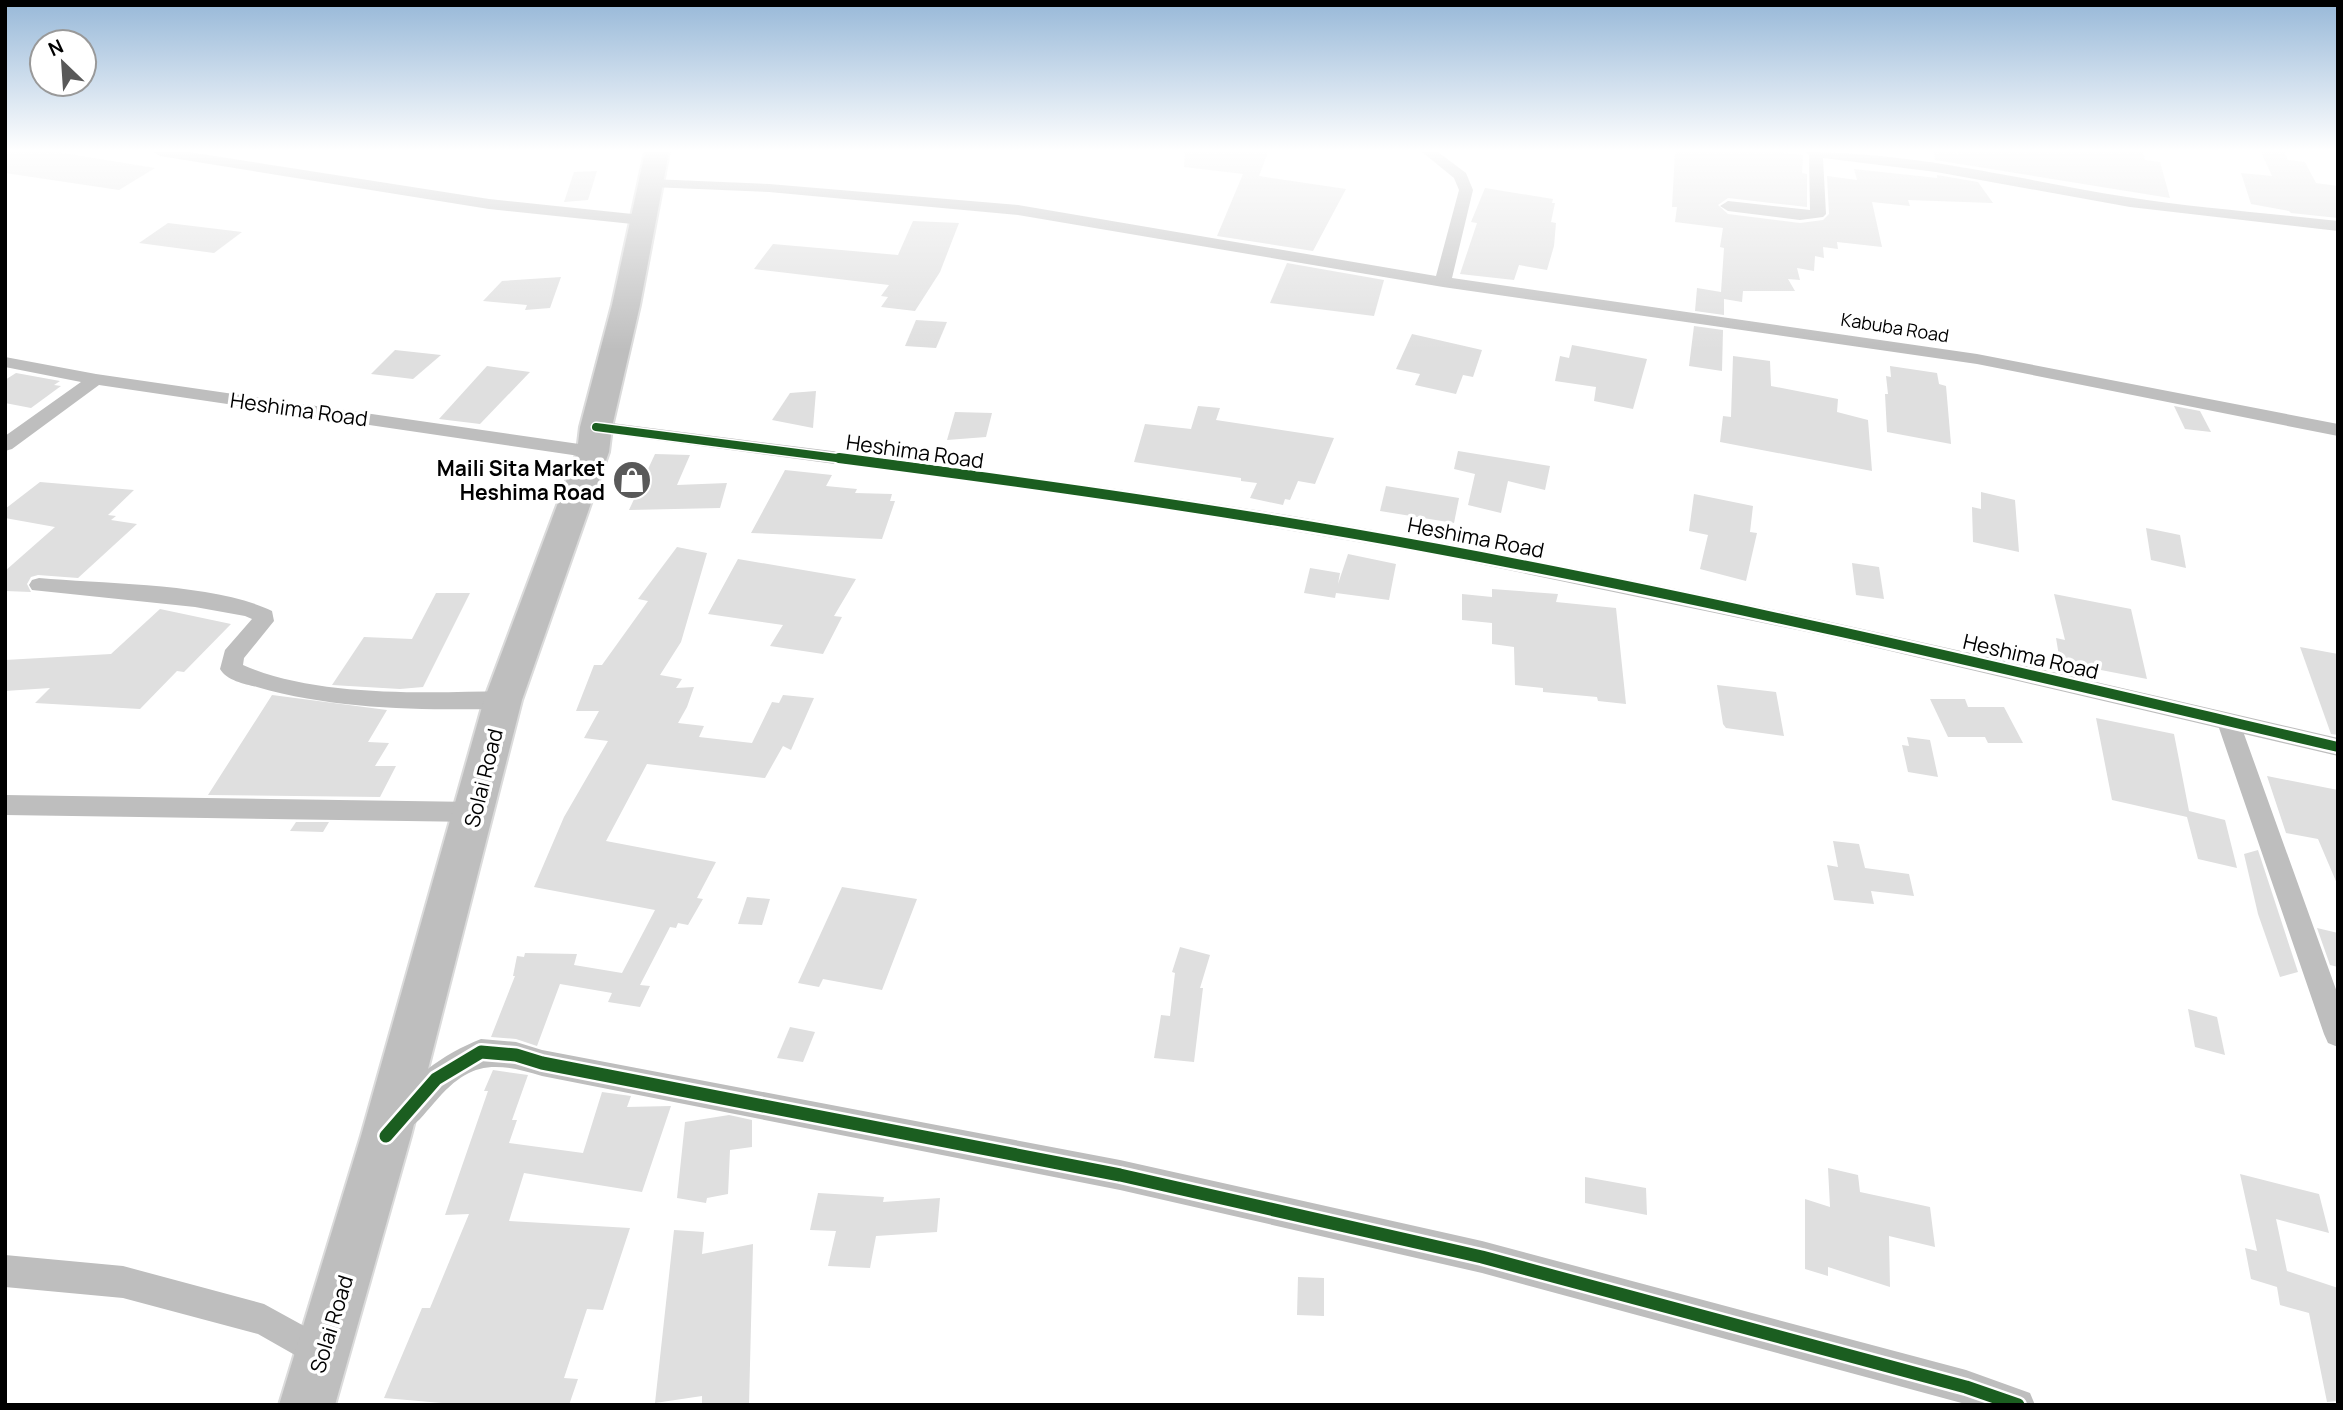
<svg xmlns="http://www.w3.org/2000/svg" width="2343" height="1410" viewBox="0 0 2343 1410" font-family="Manrope,sans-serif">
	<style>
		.building { fill: #dfdfdf }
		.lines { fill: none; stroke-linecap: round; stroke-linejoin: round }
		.highway-casing { stroke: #dbdbdb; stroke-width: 4 }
		.street { fill: #bebebe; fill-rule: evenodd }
		.highway { fill: #bebebe; fill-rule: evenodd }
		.cycleway-far2-casing { stroke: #fff; stroke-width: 11 }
		.cycleway-far1-casing { stroke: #fff; stroke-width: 15 }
		.cycleway-casing { stroke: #fff; stroke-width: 18 }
		.cycleway-far2 { stroke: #1b5e20; stroke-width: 8 }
		.cycleway-far1 { stroke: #1b5e20; stroke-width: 10 }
		.cycleway { stroke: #1b5e20; stroke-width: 13 }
		.labels { text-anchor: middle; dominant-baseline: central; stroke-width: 7; stroke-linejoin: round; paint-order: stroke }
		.far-street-label { font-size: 18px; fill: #000; stroke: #fff }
		.street-label { font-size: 21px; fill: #000; stroke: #fff }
		.poi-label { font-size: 21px; font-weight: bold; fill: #000; stroke: #fff; text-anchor: end }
	</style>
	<rect width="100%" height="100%" fill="#fff"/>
	<!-- building -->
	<g class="building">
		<path d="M5,152H57L155,168L119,190L5,173Z"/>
		<path d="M1185,152H1268L1259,176L1346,189L1313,251L1217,236L1243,174L1184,167Z"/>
		<path d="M1675,152H1781L1803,155L1802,173L1807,174V207L1728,198L1718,205L1728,214L1800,223L1823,220L1829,214L1827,176L1857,180L1854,169L1937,178V175L1978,182L1993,203L1908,200L1910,206L1872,202L1882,247L1837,242L1838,249L1823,247L1824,258L1815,256L1814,271L1797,268L1800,280L1788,279L1795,291H1743L1742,302L1724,299V315L1695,311L1697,288L1721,292L1724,248L1720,247L1723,228L1675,222L1677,207H1672Z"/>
		<path d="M1934,152H1956L1958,155V152H2143L2145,160L2160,162L2170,198L1935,160Z"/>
		<path d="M2261,152H2284L2288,160L2305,162L2316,183L2338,186V218L2291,213L2289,211L2251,204L2241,173L2272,176Z"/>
		<path d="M597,171L588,200L564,202L574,172Z"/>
		<path d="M1485,188L1553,199L1552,203H1555L1551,222L1556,223L1554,246L1547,270L1519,265L1514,280L1460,274L1477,223L1471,222Z"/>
		<path d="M913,221L959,223L940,272L915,311L881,307L888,297L881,296L889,285L754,269L773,244L898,255Z"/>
		<path d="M168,223L242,232L214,253L139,243Z"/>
		<path d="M1287,263L1384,280L1374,316L1270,303Z"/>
		<path d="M561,277L550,308L525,310L527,305L483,301L502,281Z"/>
		<path d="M916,320L947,322L936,348L905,346Z"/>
		<path d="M1694,326L1723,330L1722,371L1689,366Z"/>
		<path d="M1412,334L1482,350L1473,377L1463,375L1456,394L1415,385L1420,374L1396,369Z"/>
		<path d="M1572,345L1647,359L1633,409L1594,401L1596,387L1555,381L1560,356L1569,358Z"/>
		<path d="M395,350L441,355L413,379L371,374Z"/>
		<path d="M1733,356L1770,361L1771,386L1838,399L1837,412L1868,420L1872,471L1720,442L1723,416L1731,417Z"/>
		<path d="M487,366L530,372L480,424L439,419Z"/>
		<path d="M1890,366L1937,373L1939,384L1946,386L1951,444L1887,432L1885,394H1888L1886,376L1891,377Z"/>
		<path d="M16,373L60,381L54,385L61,386L31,408L5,403V380Z"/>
		<path d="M816,391L813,428L772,420L790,393Z"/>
		<path d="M1198,406L1220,408L1216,420L1334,438L1315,484L1298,481L1290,500L1285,499L1283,505L1250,498L1257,483L1241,481V478L1134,462L1145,424L1191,429Z"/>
		<path d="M2174,406L2200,411L2211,432L2185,429Z"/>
		<path d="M955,412L992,413L986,437L947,440Z"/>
		<path d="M1458,451L1550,466L1545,490L1508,481L1501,513L1468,505L1475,474L1454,469Z"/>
		<path d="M655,454L690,455L677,485L727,483L720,508L629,510Z"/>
		<path d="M785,470L832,475L826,486L857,489L855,493L892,494L890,501H895L882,539L751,533Z"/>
		<path d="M40,482L134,490L108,515L116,516L111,520L137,524L78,578L38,575L31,577L27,584L31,592L5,591V571L55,527L5,518V509Z"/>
		<path d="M1386,486L1459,498L1454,523L1380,511Z"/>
		<path d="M1981,492L2015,500L2019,552L1973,542L1972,507L1981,509Z"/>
		<path d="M1694,494L1753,506L1750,532L1757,533L1746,581L1700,569L1708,535L1689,531Z"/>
		<path d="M2146,528L2180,535L2186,568L2151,560Z"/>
		<path d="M677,547L707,553L681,642L660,675L682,679L676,688L694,687L687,707L678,723L704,726L699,737L752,743L772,702L779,703L783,695L814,698L791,750L783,746L765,778L647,764L606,841L716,862L697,898L703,899L688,925L678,923L676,928L670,927L640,985L650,986L640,1007L608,1002L612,993L560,984L537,1046L516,1039L491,1037L515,976H513L517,956L524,957L525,953L577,954L574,965L622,973L655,910L534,887L564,817L608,741L584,738L599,711H576L594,665H602L648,601L638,599Z"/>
		<path d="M1348,554L1396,564L1389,600L1336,593L1335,598L1304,593L1310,568L1340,573L1338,584Z"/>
		<path d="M738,559L856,579L834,616L842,617L823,654L770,646L783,625L708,614Z"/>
		<path d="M1852,563L1879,567L1884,599L1856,595Z"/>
		<path d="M1492,589L1558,594L1556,602L1616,608L1626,704L1598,701L1597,697L1543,692V688L1515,685L1514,647L1492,644V623L1462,620V594L1492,597Z"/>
		<path d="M436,593H470L423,687L400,689L332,685L364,637L412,639Z"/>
		<path d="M2054,594L2131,609L2147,679L2060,662L2056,638L2065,640Z"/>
		<path d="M160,609L231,624L184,672L177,671L140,709L35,703L50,688L5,691V660L111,654Z"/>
		<path d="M2300,647L2338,654V735L2331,734Z"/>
		<path d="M1717,685L1776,692L1784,736L1726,728L1723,724Z"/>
		<path d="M272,695L387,710L368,742L389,743L375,766H396L380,797L208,795Z"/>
		<path d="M1930,699H1965L1968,707H2004L2023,743H1988L1985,737H1948Z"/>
		<path d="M2096,718L2174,734L2189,811L2225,820L2237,868L2198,859L2187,817L2112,800Z"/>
		<path d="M1907,737L1930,740L1938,777L1908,772L1902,745L1909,746Z"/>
		<path d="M2267,776L2338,790V886L2318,839L2286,833Z"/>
		<path d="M296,822H329L323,832L290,831Z"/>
		<path d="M1833,841L1859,844L1865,868L1909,874L1914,896L1871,891L1874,904L1834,900L1827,865L1838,867Z"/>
		<path d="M2258,850L2298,972L2280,977L2258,914L2244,854Z"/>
		<path d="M842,887L917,899L882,990L823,979L819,987L798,983Z"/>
		<path d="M747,897L770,899L762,925L738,924Z"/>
		<path d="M2317,928L2338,933V967L2330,965Z"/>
		<path d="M1180,947L1210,955L1200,988H1203L1194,1062L1154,1058L1161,1015L1170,1016L1175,973L1172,972Z"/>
		<path d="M2188,1009L2217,1017L2225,1055L2195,1047Z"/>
		<path d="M790,1027L815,1032L803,1062L777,1058Z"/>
		<path d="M493,1070L528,1075L512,1120H517L509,1143L583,1153L602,1092L631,1096L627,1107L671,1106L642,1192L524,1173L509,1221L630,1228L603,1310L587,1309L564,1378L578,1379L569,1405H465L384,1398L422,1308H430L469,1214L445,1215L488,1091H484Z"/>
		<path d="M729,1115L752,1120V1147L730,1150L728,1194L707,1198L706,1203L677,1198L685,1122Z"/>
		<path d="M1828,1168L1858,1175L1860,1192L1930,1207L1935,1247L1889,1236L1890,1287L1828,1267V1276L1805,1269V1199L1830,1207Z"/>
		<path d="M2240,1174L2319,1194L2329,1233L2276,1219L2287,1271L2338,1288V1401L2327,1402L2309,1313L2280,1305L2277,1287L2251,1279L2245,1248L2257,1251Z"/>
		<path d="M1585,1177L1646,1188L1647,1215L1585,1203Z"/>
		<path d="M818,1193L884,1197L883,1202L940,1198L937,1232L876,1236L870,1268L828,1266L836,1231L810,1230Z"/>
		<path d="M674,1230L704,1232L702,1254L753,1244L749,1405H702V1396L655,1403Z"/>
		<path d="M1298,1277L1324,1278V1316L1297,1315Z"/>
	</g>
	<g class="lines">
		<defs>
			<path id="highway" d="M645,152H669L640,305L612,427L609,452L522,700L411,1136L335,1405H279L361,1136L484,700L577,452L580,427L612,305Z"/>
		</defs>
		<!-- highway casing -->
		<use href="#highway" class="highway-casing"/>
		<!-- street -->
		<g class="street">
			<path d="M153,152H189L489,199L642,215L650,220L642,225L489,209L160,156Z"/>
			<path d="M1422,152H1438L1466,173L1473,190L1452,278L1977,354L2338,424V436L1977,364L1443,287L1018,215L769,192L651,187L644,183L651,179L769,184L1018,205L1436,276L1459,190L1454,178Z"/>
			<path d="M1806,152C1914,152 2021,180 2127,197C2196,208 2268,213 2338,221V231L2130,207L1936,172L1823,158L1826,214L1823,217L1800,220L1728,211L1720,206L1728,201L1810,210L1809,155Z"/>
			<path d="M5,357L96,374L593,446L602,452L593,458L99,385L12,449L5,451V436L81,382L5,367Z"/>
			<path d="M596,421C834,452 1073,479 1310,519C1656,578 1997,659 2338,738V756L2244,734L2338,995V1047L2328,1043L2324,1034L2219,728L1826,636L1440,556L1133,504L589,431L587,427L589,423Z"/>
			<path d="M39,578C104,584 215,583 272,611L274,621L244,658L243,665C316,697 424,693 503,691L511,694L514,700L511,706L503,709C421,710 337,710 257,687C245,684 227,681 220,669L225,650L252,619L245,616L195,607L32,590L29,585L32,580Z"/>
			<path d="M5,795L475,802L484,805L487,812L484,819L475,822L5,815Z"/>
			<path d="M481,1039L516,1042L542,1050L1120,1160L1482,1241L1966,1370L2030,1393L2035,1405H1969L1482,1273L1120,1190L542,1076C493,1061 469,1061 434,1103C424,1114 416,1126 402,1132L392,1128L387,1118C403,1081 445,1053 481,1039Z"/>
			<path d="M5,1255L123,1266L264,1304L335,1343L339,1355L335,1367L323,1371L258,1334L123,1298L5,1287Z"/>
		</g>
		<!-- highway -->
		<use href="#highway" class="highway"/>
		<defs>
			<path id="cycleway-far2" d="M596,427L852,460"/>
			<path id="cycleway-far1" d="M839,458C1039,484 1239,512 1438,549C1740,605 2039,677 2338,747"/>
			<path id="cycleway" d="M386,1136L436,1079L481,1052L516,1055L542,1063L1120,1175L1482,1257L1966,1387L2018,1405"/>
		</defs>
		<!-- cycleway-far2 casing -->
		<use href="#cycleway-far2" class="cycleway-far2-casing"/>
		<!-- cycleway-far1 casing -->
		<use href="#cycleway-far1" class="cycleway-far1-casing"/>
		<!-- cycleway casing -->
		<use href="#cycleway" class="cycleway-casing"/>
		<!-- cycleway-far2 -->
		<use href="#cycleway-far2" class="cycleway-far2"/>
		<!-- cycleway-far1 -->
		<use href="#cycleway-far1" class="cycleway-far1"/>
		<!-- cycleway -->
		<use href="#cycleway" class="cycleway"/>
	</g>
	<!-- sky -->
	<linearGradient id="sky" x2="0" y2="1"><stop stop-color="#97b8d8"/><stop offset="0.43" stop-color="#fff"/><stop offset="1" stop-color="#fff" stop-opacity="0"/></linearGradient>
	<rect width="2343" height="350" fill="url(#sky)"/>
	<!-- icons -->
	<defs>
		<symbol id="shop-disc" viewBox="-11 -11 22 22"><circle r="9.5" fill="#595959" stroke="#fff"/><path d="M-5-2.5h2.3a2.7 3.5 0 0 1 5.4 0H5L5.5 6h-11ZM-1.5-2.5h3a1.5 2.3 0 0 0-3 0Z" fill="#fff"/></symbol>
	</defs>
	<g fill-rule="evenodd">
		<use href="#shop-disc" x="610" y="458" width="44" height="44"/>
	</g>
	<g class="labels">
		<!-- far-street labels -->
		<g class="far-street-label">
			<text transform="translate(1895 327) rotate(9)">Kabuba Road</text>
		</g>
		<!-- street labels -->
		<g class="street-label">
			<text transform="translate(299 409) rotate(8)">Heshima Road</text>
			<text transform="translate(915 451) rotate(8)">Heshima Road</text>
			<text transform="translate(1476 537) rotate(11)">Heshima Road</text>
			<text transform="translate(2031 656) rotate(13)">Heshima Road</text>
			<text transform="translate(483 778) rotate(-76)">Solai Road</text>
			<text transform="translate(331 1324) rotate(-73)">Solai Road</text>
		</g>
		<!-- poi labels -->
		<g class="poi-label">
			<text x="605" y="468">Maili Sita Market<tspan x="605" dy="24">Heshima Road</tspan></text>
		</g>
	</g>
	<!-- border -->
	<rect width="2343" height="1410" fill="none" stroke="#000000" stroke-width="14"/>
	<!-- north arrow -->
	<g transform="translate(63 63) rotate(335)"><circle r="33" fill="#ffffff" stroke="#999999" stroke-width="2"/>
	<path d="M0-5L12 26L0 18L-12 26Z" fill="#595959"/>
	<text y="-10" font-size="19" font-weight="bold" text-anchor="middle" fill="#000000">N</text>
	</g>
</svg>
